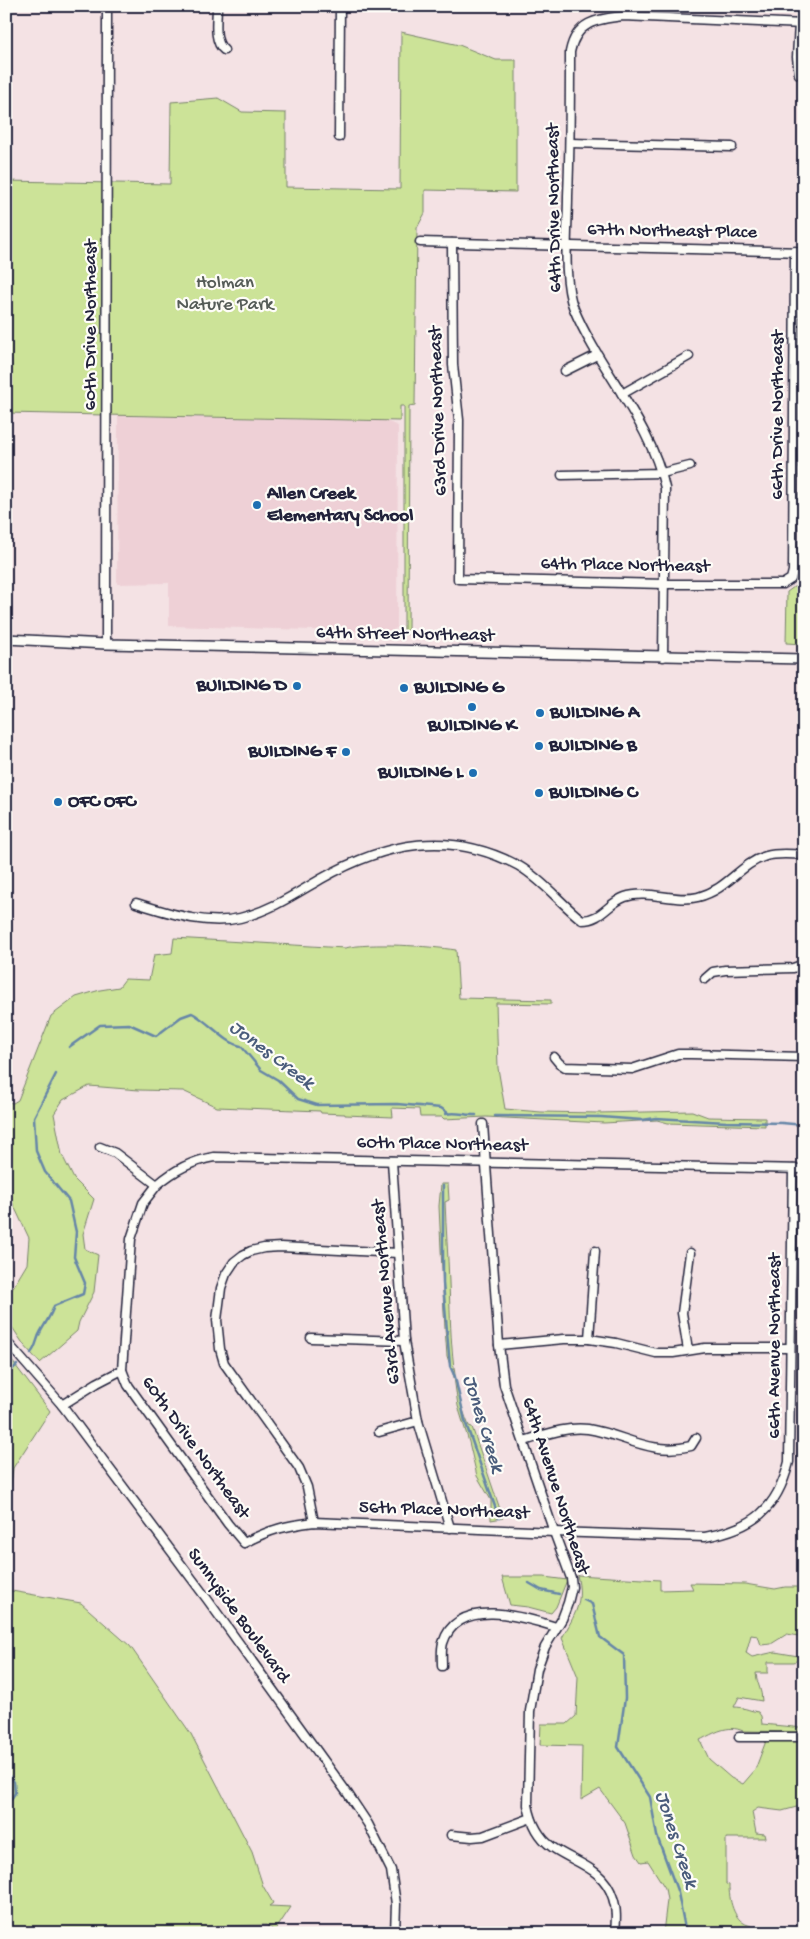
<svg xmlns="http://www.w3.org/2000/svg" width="810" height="1939" viewBox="0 0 810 1939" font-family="'Gochi Hand',sans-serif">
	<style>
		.built { fill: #eed0d6 }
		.green { fill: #cce398; stroke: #77826a }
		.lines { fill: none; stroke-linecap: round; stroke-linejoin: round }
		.stream { stroke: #6686a8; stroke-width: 2.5 }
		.minor-casing { stroke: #22223b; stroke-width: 11 }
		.major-casing { stroke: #22223b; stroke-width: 12 }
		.minor { stroke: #fdfcf7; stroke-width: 8 }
		.major { stroke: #fdfcf7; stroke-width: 9 }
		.poi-dot { fill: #1f6fb2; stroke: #fdfcf7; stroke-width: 2 }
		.labels { text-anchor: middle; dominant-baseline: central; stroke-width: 4.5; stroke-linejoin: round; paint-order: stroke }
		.street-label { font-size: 19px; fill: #22223b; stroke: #fdfcf7 }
		.park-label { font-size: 19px; fill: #555c57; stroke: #fdfcf7 }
		.poi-label { font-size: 19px; font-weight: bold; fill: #22223b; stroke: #fdfcf7; text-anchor: start }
		.water-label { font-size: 20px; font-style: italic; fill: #4a5c7b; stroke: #fdfcf7 }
	</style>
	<rect width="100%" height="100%" fill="#f4e2e4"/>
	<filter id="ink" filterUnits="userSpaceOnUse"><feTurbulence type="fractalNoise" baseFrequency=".02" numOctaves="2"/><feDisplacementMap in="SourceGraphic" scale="10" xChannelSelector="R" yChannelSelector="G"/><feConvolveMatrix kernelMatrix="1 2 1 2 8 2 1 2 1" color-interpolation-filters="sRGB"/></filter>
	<g filter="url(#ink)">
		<!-- built -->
		<path class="built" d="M118,416L386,421L398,426L397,628L389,632L169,626V583L117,584Z"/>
		<!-- green -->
		<g class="green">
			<path d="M401,32L459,45L496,60H516V192L425,190V213L417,228L415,405L409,406L408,634H404V406H400V421L6,413V181L170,184L171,102L218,98L242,112L286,113V187L400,189Z"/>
			<path d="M804,571V644L786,643L787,592L798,584Z"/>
			<path d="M174,938L345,948C370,942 429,946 456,950L459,998L551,1000V1004L496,1003L498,1068L505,1109L541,1112L598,1113L692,1111L708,1117L765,1118V1126L668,1123L657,1120L604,1123L486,1117L444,1119L442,1117H420L419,1109L392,1108L393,1117L345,1115V1114L321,1113L320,1111L217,1107L183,1091L139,1090L89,1086L63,1100L54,1114L62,1155L74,1179L94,1199L83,1234L85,1249L98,1255L94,1292L79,1322L77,1331L40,1363L24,1345L6,1318V1299L27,1264L29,1238L6,1189L9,1179L6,1171V1102L13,1103L18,1100L51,1016L76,997L100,990L119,987L125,979L149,980L154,955L172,953Z"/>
			<path d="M441,1184H448L449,1200L445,1202C446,1228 448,1255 449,1282C451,1330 450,1381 469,1426L472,1427L503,1518L491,1520V1500L477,1476L469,1442L458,1406L454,1377L447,1356L444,1313L439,1206Z"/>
			<path d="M6,1353L50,1411L13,1468L6,1525Z"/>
			<path d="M577,1575L660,1580V1590L693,1589L690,1583L745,1584L775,1589L785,1587H804V1637L787,1634L771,1644L761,1645L758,1636L751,1635L746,1653L752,1657L775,1652L804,1657L794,1662H768V1673H756C757,1684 762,1690 762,1701L739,1697L734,1707C744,1707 747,1710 758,1712L761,1716L762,1724L804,1728V1732L743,1731C728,1724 714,1733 700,1740L709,1759L731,1778L743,1784L755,1770L766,1741H804V1805L782,1811L758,1808L752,1812L756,1833L765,1834L766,1838H726V1884L729,1885C729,1899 733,1920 748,1925C756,1928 764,1929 771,1933H663L667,1900L665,1888L648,1861L641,1862L636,1855L625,1823L600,1789L581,1800L582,1746L540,1745L541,1724H567L576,1716L578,1677L562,1638C575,1614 584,1603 577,1575Z"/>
			<path d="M502,1577H544L567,1580L556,1607L551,1613L528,1607L510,1605Z"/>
			<path d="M6,1590L81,1603L130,1646L191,1734L252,1852L263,1886L273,1903L269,1906L291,1907L275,1931L266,1925L217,1926L216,1933H6Z"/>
		</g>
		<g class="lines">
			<!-- stream -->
			<g class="stream">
				<path d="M69,1047L100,1025L129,1024L156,1036L181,1017L192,1013C208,1021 226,1044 241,1046L261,1070L278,1080L298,1099L317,1105L397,1104L441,1108L448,1113"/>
				<path d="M446,1114C457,1111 465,1116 476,1115"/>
				<path d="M495,1116L601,1117L642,1120L656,1118L726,1122L782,1123L804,1125"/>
				<path d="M443,1186V1283L450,1366L455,1377L465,1421L499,1518"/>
				<path d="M31,1353C37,1346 36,1339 41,1331C45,1323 51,1316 54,1306L83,1294L85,1283L74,1257L76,1232L69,1201L45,1172L36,1151L34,1117L56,1074"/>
				<path d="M6,1375L17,1365"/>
				<path d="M529,1583L541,1590L559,1594"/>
				<path d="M584,1600L592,1604L600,1637L624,1655L625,1698L618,1747L650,1797L657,1836L678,1893L686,1933"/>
				<path d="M6,1709C13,1724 10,1734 6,1750"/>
				<path d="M6,1771L14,1782L15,1793L6,1807"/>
			</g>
			<defs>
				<g id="minor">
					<path d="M217,6C217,20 213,41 224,50"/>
					<path d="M799,24L797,57L799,74"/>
					<path d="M339,137L340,6"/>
					<path d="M570,143L732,147"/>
					<path d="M420,242L804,252"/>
					<path d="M452,243L453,365L459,420L458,579L664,584H783L791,579L793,571L795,251"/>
					<path d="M565,371L597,355"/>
					<path d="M622,394L689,356"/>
					<path d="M562,475L662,473L690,466"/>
					<path d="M106,644L107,6"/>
					<path d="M663,657L665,488C651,422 600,371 574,309C562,280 568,229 568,196C570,148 570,100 570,52C576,22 596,19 623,16L804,24"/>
					<path d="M136,903C169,913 206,926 240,918C270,911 295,894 321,879C386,842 450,829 519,866C543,880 560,903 582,920C602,920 608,903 625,897C648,889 675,903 698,897C729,889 738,865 766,856C777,853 792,854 804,855"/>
					<path d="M705,979L713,972L725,970L793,968L804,964"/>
					<path d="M554,1057L559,1063L565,1067L632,1069L678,1054H691L804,1057"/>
					<path d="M483,1124L499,1345L504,1385L554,1532L571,1578L572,1587L568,1603L562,1619L545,1647L537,1669L530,1711L528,1805C531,1821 538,1837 552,1847C575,1863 604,1868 613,1898C617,1909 616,1921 615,1933"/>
					<path d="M100,1147L115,1153L157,1185C174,1170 191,1161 214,1157L804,1169"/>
					<path d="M392,1161L404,1341L418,1421L450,1528"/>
					<path d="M157,1185L143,1203L131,1239L122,1370L128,1385L228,1524L244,1543C271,1529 285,1526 314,1522L554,1532L705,1537C753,1528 777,1510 789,1462L793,1169"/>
					<path d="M311,1338L404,1341"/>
					<path d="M589,1339L595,1251"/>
					<path d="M6,1341L62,1405L207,1599L348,1794L368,1824L391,1870L396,1904L395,1933"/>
					<path d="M499,1345L564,1339H589L616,1343L656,1353H673L705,1348H790"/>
					<path d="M688,1350L682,1313L690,1253"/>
					<path d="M62,1405L97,1383L122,1370"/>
					<path d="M379,1432L418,1421"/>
					<path d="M524,1441C544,1435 567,1426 588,1429C625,1435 651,1456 691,1446L696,1438"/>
					<path d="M314,1522L307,1487L299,1468L224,1363L220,1349L217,1320L221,1288L226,1274L234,1262L243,1255L251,1251L264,1248L281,1247L398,1253"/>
					<path d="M442,1666C442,1658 441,1650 443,1643C458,1596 524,1617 556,1627"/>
					<path d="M739,1737H804"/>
					<path d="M451,1835L472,1837L483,1836L531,1818"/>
				</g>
				<path id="major" d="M6,639L106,644L804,659"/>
			</defs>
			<!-- minor casing -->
			<use href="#minor" class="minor-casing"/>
			<!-- major casing -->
			<use href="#major" class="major-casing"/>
			<!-- minor -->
			<use href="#minor" class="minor"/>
			<!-- major -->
			<use href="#major" class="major"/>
		</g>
	</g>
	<!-- markers -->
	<g class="poi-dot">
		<circle cx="257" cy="505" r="5"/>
		<circle cx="297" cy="686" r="5"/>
		<circle cx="404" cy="688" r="5"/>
		<circle cx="472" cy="707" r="5"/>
		<circle cx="540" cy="713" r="5"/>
		<circle cx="539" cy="746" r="5"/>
		<circle cx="346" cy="752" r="5"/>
		<circle cx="473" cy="773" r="5"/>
		<circle cx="539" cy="793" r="5"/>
		<circle cx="58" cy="802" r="5"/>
	</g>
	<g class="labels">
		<!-- street labels -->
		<g class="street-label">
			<text transform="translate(555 208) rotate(-91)">64th Drive Northeast</text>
			<text transform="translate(672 232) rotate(1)">67th Northeast Place</text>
			<text transform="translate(91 325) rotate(-90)">60th Drive Northeast</text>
			<text transform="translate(439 411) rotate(-92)">63rd Drive Northeast</text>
			<text transform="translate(778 415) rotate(-90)">66th Drive Northeast</text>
			<text transform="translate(625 566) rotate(1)">64th Place Northeast</text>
			<text transform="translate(405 635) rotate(1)">64th Street Northeast</text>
			<text transform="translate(442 1145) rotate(1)">60th Place Northeast</text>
			<text transform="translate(387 1292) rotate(-95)">63rd Avenue Northeast</text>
			<text transform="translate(775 1346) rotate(-90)">66th Avenue Northeast</text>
			<text transform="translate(195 1448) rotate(54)">60th Drive Northeast</text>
			<text transform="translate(555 1486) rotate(72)">64th Avenue Northeast</text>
			<text transform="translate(444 1511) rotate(2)">56th Place Northeast</text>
			<text transform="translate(238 1616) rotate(54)">Sunnyside Boulevard</text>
		</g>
		<!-- park labels -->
		<g class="park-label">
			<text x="225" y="283">Holman<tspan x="225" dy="22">Nature Park</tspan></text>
		</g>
		<!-- poi labels -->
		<g class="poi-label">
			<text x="267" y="494">Allen Creek<tspan x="267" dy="22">Elementary School</tspan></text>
			<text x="287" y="686" text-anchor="end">BUILDING D</text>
			<text x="414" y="688">BUILDING G</text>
			<text x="550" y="713">BUILDING A</text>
			<text x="472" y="726" text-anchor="middle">BUILDING K</text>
			<text x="549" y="746">BUILDING B</text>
			<text x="336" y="752" text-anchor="end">BUILDING F</text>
			<text x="463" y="773" text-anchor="end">BUILDING L</text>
			<text x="549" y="793">BUILDING C</text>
			<text x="68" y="802">OFC OFC</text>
		</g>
		<!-- water labels -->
		<g class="water-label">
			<text transform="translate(271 1056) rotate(37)">Jones Creek</text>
			<text transform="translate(482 1424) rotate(73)">Jones Creek</text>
			<text transform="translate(675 1840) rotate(72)">Jones Creek</text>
		</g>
	</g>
	<!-- margin -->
	<rect width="810" height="1939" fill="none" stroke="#fdfcf7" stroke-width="25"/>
	<rect x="12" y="12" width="785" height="1914" fill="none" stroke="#22223b" stroke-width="2" filter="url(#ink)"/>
</svg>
